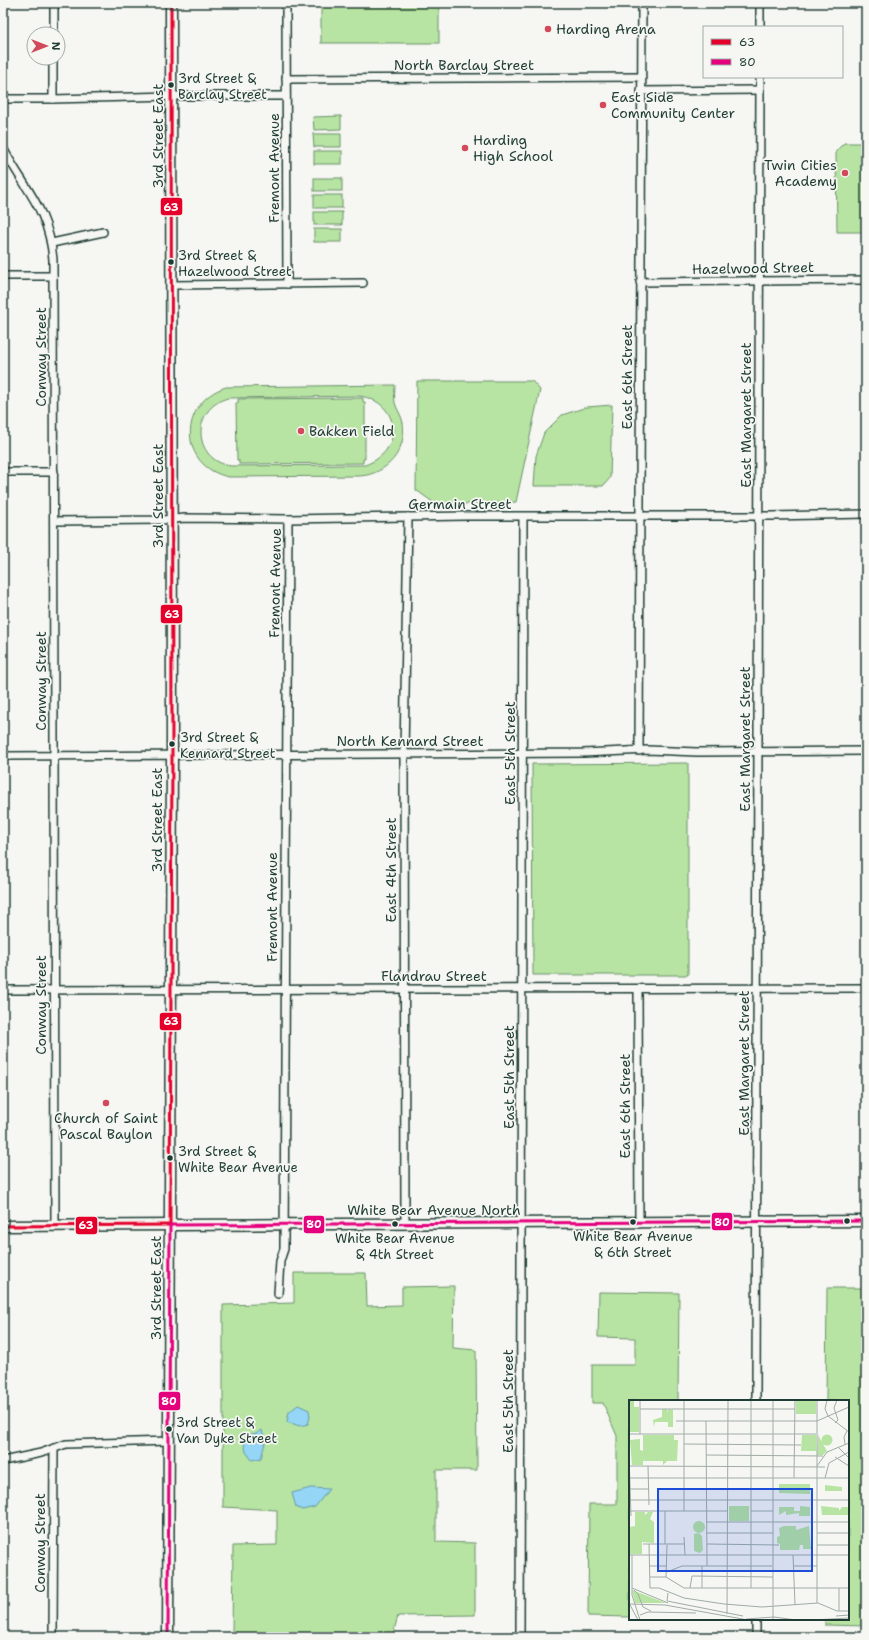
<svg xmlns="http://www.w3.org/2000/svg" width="869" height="1640" viewBox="0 0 869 1640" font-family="'Shantell Sans',sans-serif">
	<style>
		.green { fill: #b7e4a2; stroke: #6b906b; fill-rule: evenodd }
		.water { fill: #95d6f7; stroke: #6699a9 }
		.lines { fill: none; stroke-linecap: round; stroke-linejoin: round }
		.street-casing { stroke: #1f3d34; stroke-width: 10 }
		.secondary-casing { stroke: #1f3d34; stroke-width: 13 }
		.street { stroke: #f6f6f2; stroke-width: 7 }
		.secondary { stroke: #f6f6f2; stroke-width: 10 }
		.bus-1-casing { stroke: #f6f6f2; stroke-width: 6 }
		.bus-2-casing { stroke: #f6f6f2; stroke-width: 6 }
		.bus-1 { stroke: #e4002b; stroke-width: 3 }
		.bus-2 { stroke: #e5007d; stroke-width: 3 }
		.poi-dot { fill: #d1495b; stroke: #f6f6f2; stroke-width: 1.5 }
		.bus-dot { fill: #1f3d34; stroke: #f6f6f2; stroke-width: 1.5 }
		.labels { text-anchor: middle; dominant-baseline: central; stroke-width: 3.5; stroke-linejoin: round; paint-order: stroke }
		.bus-label { font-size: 13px; fill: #1f3d34; stroke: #f6f6f2; text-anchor: start }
		.poi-label { font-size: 14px; fill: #1f3d34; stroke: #f6f6f2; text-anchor: start }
		.street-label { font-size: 14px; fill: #1f3d34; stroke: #f6f6f2 }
		.inset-road { fill: none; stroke: #a0aca6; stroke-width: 1 }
		.view { fill: #1d4ed8; fill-opacity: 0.15; stroke: #1d4ed8; stroke-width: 2 }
		.inset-edge { fill: none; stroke: #1f3d34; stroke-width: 2 }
		.line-badge { stroke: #f6f6f2; stroke-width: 1.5 }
		.badge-label { font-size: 11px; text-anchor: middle; font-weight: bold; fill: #fff }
	</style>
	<rect width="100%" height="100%" fill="#f6f6f2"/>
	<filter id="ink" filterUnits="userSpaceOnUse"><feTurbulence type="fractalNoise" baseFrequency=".025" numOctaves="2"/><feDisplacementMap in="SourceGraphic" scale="8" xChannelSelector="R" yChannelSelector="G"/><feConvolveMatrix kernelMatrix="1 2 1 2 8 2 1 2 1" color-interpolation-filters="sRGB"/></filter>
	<g filter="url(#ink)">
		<!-- green -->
		<g class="green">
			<rect x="321" y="3" width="118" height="40"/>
			<path d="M341,116V129L314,130L313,117Z"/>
			<path d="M313,134H341V147H314Z"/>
			<path d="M844,143H866V231L865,232H837L836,151Z"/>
			<rect x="314" y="151" width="28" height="13"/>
			<rect x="314" y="178" width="28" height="13"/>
			<rect x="314" y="195" width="28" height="13"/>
			<rect x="314" y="212" width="28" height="13"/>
			<rect x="314" y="229" width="28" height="13"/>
			<path d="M417,381H532L540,390L516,502L437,505L416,490Z"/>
			<path d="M395,385C395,390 394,397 395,403C397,410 402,416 403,423C407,451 387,474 360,476L229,477C178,467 178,402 226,387ZM359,396C401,401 405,451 365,465L231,466C192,460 191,408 228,398Z"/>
			<path d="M363,398V402H365V459H363V463L239,464V460H237L236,403H238V399Z"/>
			<path d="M612,405L610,478L603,486H534L536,456L544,433L562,415L587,407Z"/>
			<path d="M688,763V975H533L532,764Z"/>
			<path d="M294,1273H366L367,1306L402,1305V1287L454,1286L453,1348L476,1350L477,1470H436V1542L475,1543V1615L398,1616L393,1634H232L233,1546L277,1545V1510L223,1507V1305L294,1303Z"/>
			<path d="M827,1288H866V1626L825,1625V1619H848V1401H826Z"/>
			<path d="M599,1292L679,1293L678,1401H630V1617L588,1616L589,1504H617V1436L603,1403H592V1365H635V1338L598,1337Z"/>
		</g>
		<!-- water -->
		<g class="water">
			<path d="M298,1405L309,1410L310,1417L308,1424L300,1426L287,1422L289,1412Z"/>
			<path d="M262,1430L265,1443L261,1458L252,1460L246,1452L244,1441L251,1434L258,1433Z"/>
			<path d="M311,1488L329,1489L315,1507L302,1510L296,1507L292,1493Z"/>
		</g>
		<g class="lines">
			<defs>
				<g id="street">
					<path d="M286,3L287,284"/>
					<path d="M760,3V27"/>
					<path d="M54,34V3"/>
					<path d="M286,79L641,77"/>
					<path d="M641,91L760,90"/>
					<path d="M3,99H53L172,96H286"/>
					<path d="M53,99V58"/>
					<path d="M3,148C25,190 49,209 53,260L55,1226"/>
					<path d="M52,243L103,232"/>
					<path d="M3,276H53"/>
					<path d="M640,282L866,280"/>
					<path d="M172,285L363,283"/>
					<path d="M3,472H54"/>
					<path d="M54,521L162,520L185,518L288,519L466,516H772L866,514"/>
					<path d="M639,751L642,3"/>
					<path d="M3,756L583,753L648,750L697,752L866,751"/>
					<path d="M638,989L639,1224"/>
					<path d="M3,990L866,988"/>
					<path d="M405,1223L404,754L408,517"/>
					<path d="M278,1294L280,1261L284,1249L288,519"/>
					<path d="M756,1401L760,77"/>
					<path d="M3,1461L41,1453L66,1444L169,1441"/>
					<path d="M53,1637L54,1448"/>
					<path d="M520,1637L523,517"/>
					<path d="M756,1637V1619"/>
				</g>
				<g id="secondary">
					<path d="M3,1226L866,1221"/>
					<path d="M168,1637L172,755L171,3"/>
				</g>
			</defs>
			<!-- street casing -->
			<use href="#street" class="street-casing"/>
			<!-- secondary casing -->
			<use href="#secondary" class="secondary-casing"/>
			<!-- street -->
			<use href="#street" class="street"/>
			<!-- secondary -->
			<use href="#secondary" class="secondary"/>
			<defs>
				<g id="bus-1">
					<path d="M170,1225L172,755L171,3"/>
					<path d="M3,1226L170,1225"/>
				</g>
				<g id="bus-2">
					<path d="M170,1225L866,1221"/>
					<path d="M168,1637L170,1225"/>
				</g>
			</defs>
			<!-- bus-1 casing -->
			<use href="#bus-1" class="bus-1-casing"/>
			<!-- bus-2 casing -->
			<use href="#bus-2" class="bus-2-casing"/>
			<!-- bus-1 -->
			<use href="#bus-1" class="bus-1"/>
			<!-- bus-2 -->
			<use href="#bus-2" class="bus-2"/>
		</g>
	</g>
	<!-- markers -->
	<g class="poi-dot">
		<circle cx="548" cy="29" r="4"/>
		<circle cx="603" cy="105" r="4"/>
		<circle cx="465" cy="148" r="4"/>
		<circle cx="845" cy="173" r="4"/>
		<circle cx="301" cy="431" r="4"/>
		<circle cx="106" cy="1103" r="4"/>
	</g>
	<g class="bus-dot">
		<circle cx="171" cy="85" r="3.5"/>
		<circle cx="171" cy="262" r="3.5"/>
		<circle cx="172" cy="744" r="3.5"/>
		<circle cx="170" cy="1158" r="3.5"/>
		<circle cx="847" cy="1221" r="3.5"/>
		<circle cx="633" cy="1222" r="3.5"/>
		<circle cx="395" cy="1224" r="3.5"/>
		<circle cx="169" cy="1429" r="3.5"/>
	</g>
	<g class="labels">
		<!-- bus labels -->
		<g class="bus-label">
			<text x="178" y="78">3rd Street &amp;<tspan x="178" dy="16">Barclay Street</tspan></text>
			<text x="178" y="255">3rd Street &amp;<tspan x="178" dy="16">Hazelwood Street</tspan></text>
			<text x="180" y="737">3rd Street &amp;<tspan x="180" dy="16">Kennard Street</tspan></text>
			<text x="178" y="1151">3rd Street &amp;<tspan x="178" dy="16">White Bear Avenue</tspan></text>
			<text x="633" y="1236" text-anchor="middle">White Bear Avenue<tspan x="633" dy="16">&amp; 6th Street</tspan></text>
			<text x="395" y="1238" text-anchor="middle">White Bear Avenue<tspan x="395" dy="16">&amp; 4th Street</tspan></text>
			<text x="176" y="1422">3rd Street &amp;<tspan x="176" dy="16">Van Dyke Street</tspan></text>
		</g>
		<!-- poi labels -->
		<g class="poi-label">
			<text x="556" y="29">Harding Arena</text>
			<text x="611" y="97">East Side<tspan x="611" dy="16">Community Center</tspan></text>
			<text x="473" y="140">Harding<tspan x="473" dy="16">High School</tspan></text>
			<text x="837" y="165" text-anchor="end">Twin Cities<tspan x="837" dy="16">Academy</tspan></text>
			<text x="309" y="431">Bakken Field</text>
			<text x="106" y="1118" text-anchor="middle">Church of Saint<tspan x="106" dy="16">Pascal Baylon</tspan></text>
		</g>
		<!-- street labels -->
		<g class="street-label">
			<text x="464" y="65">North Barclay Street</text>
			<text transform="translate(158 136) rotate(-90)">3rd Street East</text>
			<text transform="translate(274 168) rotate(-90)">Fremont Avenue</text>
			<text transform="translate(753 268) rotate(-1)">Hazelwood Street</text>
			<text transform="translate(41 357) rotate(-90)">Conway Street</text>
			<text transform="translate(627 377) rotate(-90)">East 6th Street</text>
			<text transform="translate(746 415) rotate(-90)">East Margaret Street</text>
			<text transform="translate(158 496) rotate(-90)">3rd Street East</text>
			<text x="460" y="504">Germain Street</text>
			<text transform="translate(275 583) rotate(-89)">Fremont Avenue</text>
			<text transform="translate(41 681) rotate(-90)">Conway Street</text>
			<text transform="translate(745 739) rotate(-90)">East Margaret Street</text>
			<text x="410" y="741">North Kennard Street</text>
			<text transform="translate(510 753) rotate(-90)">East 5th Street</text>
			<text transform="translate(157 820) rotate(-90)">3rd Street East</text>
			<text transform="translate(391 870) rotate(-90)">East 4th Street</text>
			<text transform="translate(272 907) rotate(-90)">Fremont Avenue</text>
			<text x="434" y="976">Flandrau Street</text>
			<text transform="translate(41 1005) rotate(-90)">Conway Street</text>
			<text transform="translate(744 1063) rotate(-90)">East Margaret Street</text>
			<text transform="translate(509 1077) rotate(-90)">East 5th Street</text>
			<text transform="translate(625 1106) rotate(-90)">East 6th Street</text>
			<text x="434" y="1210">White Bear Avenue North</text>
			<text transform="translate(156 1288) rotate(-90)">3rd Street East</text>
			<text transform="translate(508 1401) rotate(-90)">East 5th Street</text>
			<text transform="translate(40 1543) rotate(-90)">Conway Street</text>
		</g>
	</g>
	<!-- overview -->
	<g transform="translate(629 1400)">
		<rect width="220" height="220" fill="#f6f6f2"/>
		<path d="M0,0H5V7H10V32H0ZM167,0H187V14H167ZM33,9H38V13L39,9L44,10V27H39V22H26L25,27L24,20L33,17ZM192.5 40a5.5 5.5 0 1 1 11 0a5.5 5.5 0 1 1-11 0ZM14,35H45V40H49L48,61H38L34,65V61H14V65H3L1,40L11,39V50L14,51ZM173,35H187V51H172ZM189,35L198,51L194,55H188ZM150,84H181V94L150,93ZM196,85L213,87V91H196ZM100,106H120V121H100ZM171,106L181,107V116H170V113L157,115V111L150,115V107H165V111H171ZM192,106L210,108V111L213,107H220V115H193ZM6,112H16V115L19,112H24L21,119L25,122V143L13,142V154H0V127L6,126ZM64 127a6 6 0 1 1 12 0a6 6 0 1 1-12 0ZM155,126H167V130L180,126L182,149H174V145H171L170,150H151V144L148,143V137L151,136L150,128ZM65,134L70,133L73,136L74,150L71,153L65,151ZM3,190L37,203H6Z" fill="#b7e4a2"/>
		<path class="inset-road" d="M11,0V34M55,0V111M122,0V188M144,0V220M188,0V203M198,0L196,9L199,16L220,32M11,9H166M47,21H188L220,7M77,21L78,166M206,23L209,20L205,8L208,0M0,34H187M55,44L172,45M216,44L215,37L218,31M209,47L220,58M0,55L2,116M77,55L194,56M206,57L220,66M0,66L196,67M19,66L20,105M188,66L198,52L220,43M0,78H220M165,78L166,0M196,78L200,63L220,52M0,89H20M55,89H143M0,100H220M0,111H99M36,111V144M122,111H144M77,122H220M77,133H144M188,133H220M55,137L56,155M14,144H56M20,144L21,188H30L55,198L95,204L133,207L189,203L208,211H220M78,144L150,145M188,145H220M0,155H220M3,155V195L11,220M164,155L166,205M20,166H38M73,166V188M165,166H188M38,172L53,166H143M21,177H37L55,188H220M37,177L38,145M3,188L39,203M61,188L63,176L144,177M5,190L9,194L14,207L22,211M39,193L38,201L114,216M0,203L9,220M0,204L36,205L119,220M210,211V188M98,214L99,0M11,215L19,212L67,213M207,216L220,215M117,219L145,217L167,220M183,220L220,218"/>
		<path class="view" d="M29,89H183V171H29Z"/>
		<rect width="220" height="220" class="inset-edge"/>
	</g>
	<g class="line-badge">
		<rect x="160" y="197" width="23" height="19" rx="4" fill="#e4002b"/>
		<rect x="160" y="604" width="23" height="20" rx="4" fill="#e4002b"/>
		<rect x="159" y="1012" width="23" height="19" rx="4" fill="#e4002b"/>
		<rect x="711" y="1212" width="22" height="19" rx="4" fill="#e5007d"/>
		<rect x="303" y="1215" width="22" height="19" rx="4" fill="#e5007d"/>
		<rect x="75" y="1216" width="23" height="19" rx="4" fill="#e4002b"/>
		<rect x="158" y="1391" width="23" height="20" rx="4" fill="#e5007d"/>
	</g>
	<g class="badge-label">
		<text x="171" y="211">63</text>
		<text x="172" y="618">63</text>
		<text x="171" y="1025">63</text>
		<text x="722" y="1226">80</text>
		<text x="314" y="1228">80</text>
		<text x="86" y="1229">63</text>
		<text x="169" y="1405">80</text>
	</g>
	<!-- margin -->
	<rect width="869" height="1640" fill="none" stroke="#f6f6f2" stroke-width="16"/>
	<rect x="8" y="8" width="853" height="1624" fill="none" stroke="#1f3d34" stroke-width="1.5" filter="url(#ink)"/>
	<!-- legend -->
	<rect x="703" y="26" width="140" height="52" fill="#f6f6f2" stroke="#a0aca6"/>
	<rect x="711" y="39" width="20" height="6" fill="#e4002b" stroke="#a0aca6"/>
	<text x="739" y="46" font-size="12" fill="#1f3d34">63</text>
	<rect x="711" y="59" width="20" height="6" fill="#e5007d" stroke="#a0aca6"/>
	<text x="739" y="66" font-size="12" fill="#1f3d34">80</text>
	<!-- north arrow -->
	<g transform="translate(46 46) rotate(90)"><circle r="19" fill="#f6f6f2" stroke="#a0aca6"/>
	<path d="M0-3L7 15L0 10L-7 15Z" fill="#d1495b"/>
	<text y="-6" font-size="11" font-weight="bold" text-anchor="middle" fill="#1f3d34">N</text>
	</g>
</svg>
